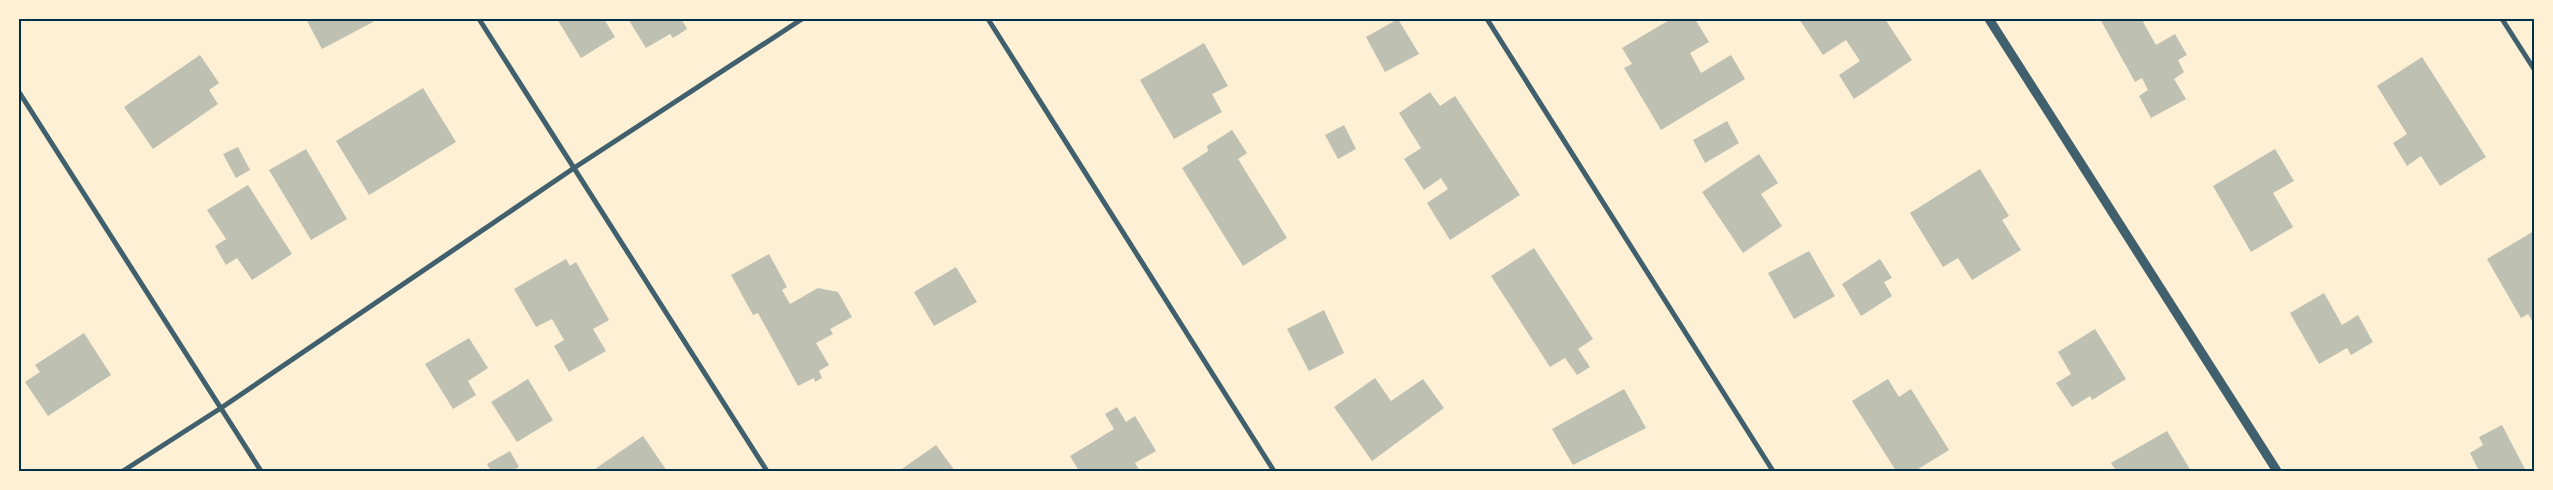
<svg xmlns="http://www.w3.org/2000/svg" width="2553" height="490" viewBox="0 0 2553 490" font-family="'Fira Sans',sans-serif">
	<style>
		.building { fill: #bec0b2 }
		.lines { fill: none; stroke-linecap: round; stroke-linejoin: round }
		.minor { stroke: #3f606c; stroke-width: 5 }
		.tertiary { stroke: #3f606c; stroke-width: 9 }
		.neatline { fill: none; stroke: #003049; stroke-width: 2 }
	</style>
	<rect width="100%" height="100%" fill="#fdf0d5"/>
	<!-- building -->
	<g class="building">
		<path d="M306,19H372L373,22L322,49Z"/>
		<path d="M557,19H604L615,37L581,58Z"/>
		<path d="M628,19H684L682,20L687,29L673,38L670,34L646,48Z"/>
		<path d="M1398,19L1419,54L1385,72L1366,37Z"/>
		<path d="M1671,19H1695L1709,42L1690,53L1701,73L1731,55L1745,79L1661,130L1624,68L1632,64L1622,48Z"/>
		<path d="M1799,19H1885L1912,60L1854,99L1839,75L1860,61L1846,40L1823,55Z"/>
		<path d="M2100,19H2149L2143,22L2156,45L2175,34L2187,55L2178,60L2184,72L2174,79L2186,99L2151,118L2139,96L2148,90L2142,78L2135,82Z"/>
		<path d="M1204,43L1228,86L1212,94L1222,112L1174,139L1140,80Z"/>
		<path d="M200,55L219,83L209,90L218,104L153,149L124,107Z"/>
		<path d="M2422,57L2486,157L2440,186L2421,156L2407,166L2393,143L2407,134L2377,86Z"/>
		<path d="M423,88L456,142L369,195L336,141Z"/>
		<path d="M1430,92L1440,106L1455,96L1520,195L1450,240L1427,203L1448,189L1441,178L1424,190L1404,159L1421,148L1399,113Z"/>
		<path d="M1727,121L1739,143L1705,163L1693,140Z"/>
		<path d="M1344,125L1356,149L1338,159L1325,135Z"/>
		<path d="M1232,130L1247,153L1238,159L1287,238L1243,266L1182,168L1208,151L1207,146Z"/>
		<path d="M238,147L250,170L236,178L223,154Z"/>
		<path d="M306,149L347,219L311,240L269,170Z"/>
		<path d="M2275,149L2294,181L2273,193L2293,227L2251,252L2213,186Z"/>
		<path d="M1759,154L1778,183L1761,194L1782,226L1743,253L1702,192Z"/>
		<path d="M1980,169L2009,216L2002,220L2021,250L1972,280L1958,258L1943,267L1910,213Z"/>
		<path d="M248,185L292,254L252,280L237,258L226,265L215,246L226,239L207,210Z"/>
		<path d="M2534,231V324L2528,314L2521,318L2487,259Z"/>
		<path d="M1534,248L1593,339L1578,349L1590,367L1577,375L1565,358L1550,367L1491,276Z"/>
		<path d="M1809,251L1835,296L1794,319L1768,273Z"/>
		<path d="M769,254L787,287L782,290L790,304L818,288L838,292L852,317L830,329L833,334L816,343L829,365L819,371L822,378L815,382L814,378L798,386L758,313L753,315L731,275Z"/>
		<path d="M566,259L570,266L576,262L609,320L593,329L606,351L569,372L554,346L564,340L552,319L536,327L514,289Z"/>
		<path d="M1880,259L1892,278L1884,282L1892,296L1861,316L1842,284Z"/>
		<path d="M956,267L977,302L934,326L914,292Z"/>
		<path d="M2324,293L2342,325L2358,315L2373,342L2351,355L2347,348L2319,364L2290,313Z"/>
		<path d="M1324,310L1344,353L1309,371L1287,329Z"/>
		<path d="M2095,329L2126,379L2092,400L2090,396L2072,407L2056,383L2071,374L2058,352Z"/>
		<path d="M84,333L111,375L48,416L25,382L40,372L35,365Z"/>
		<path d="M469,338L488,368L468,381L476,395L453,409L425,364Z"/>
		<path d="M1375,378L1391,401L1423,379L1444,408L1372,461L1334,407Z"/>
		<path d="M528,379L553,420L517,442L491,402Z"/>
		<path d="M1888,379L1899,397L1911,389L1949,450L1915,471H1896L1852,401Z"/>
		<path d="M1624,389L1646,428L1573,465L1552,429Z"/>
		<path d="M1117,407L1126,422L1135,416L1156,451L1135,463L1140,471H1079L1070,456L1114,429L1105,414Z"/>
		<path d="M2502,425L2526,471H2479L2470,453L2483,445L2479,437Z"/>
		<path d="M2167,431L2191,471H2116L2111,463Z"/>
		<path d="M643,436L667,471H592Z"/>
		<path d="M936,445L955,471H899Z"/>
		<path d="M510,451L519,467L511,471H491L487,464Z"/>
	</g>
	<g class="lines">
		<!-- minor -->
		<g class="minor">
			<path d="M479,19L767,471"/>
			<path d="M988,19L1274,471"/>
			<path d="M1487,19L1773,471"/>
			<path d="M2502,19L2534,69"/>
			<path d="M19,92L261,471"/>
			<path d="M123,471L221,408L574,168L802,19"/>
		</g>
		<!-- tertiary -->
		<path class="tertiary" d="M1989,19L2277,471"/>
	</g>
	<!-- border -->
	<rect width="2553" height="490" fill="none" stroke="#fdf0d5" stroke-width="40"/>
	<rect x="20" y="20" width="2513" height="450" class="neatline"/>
</svg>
